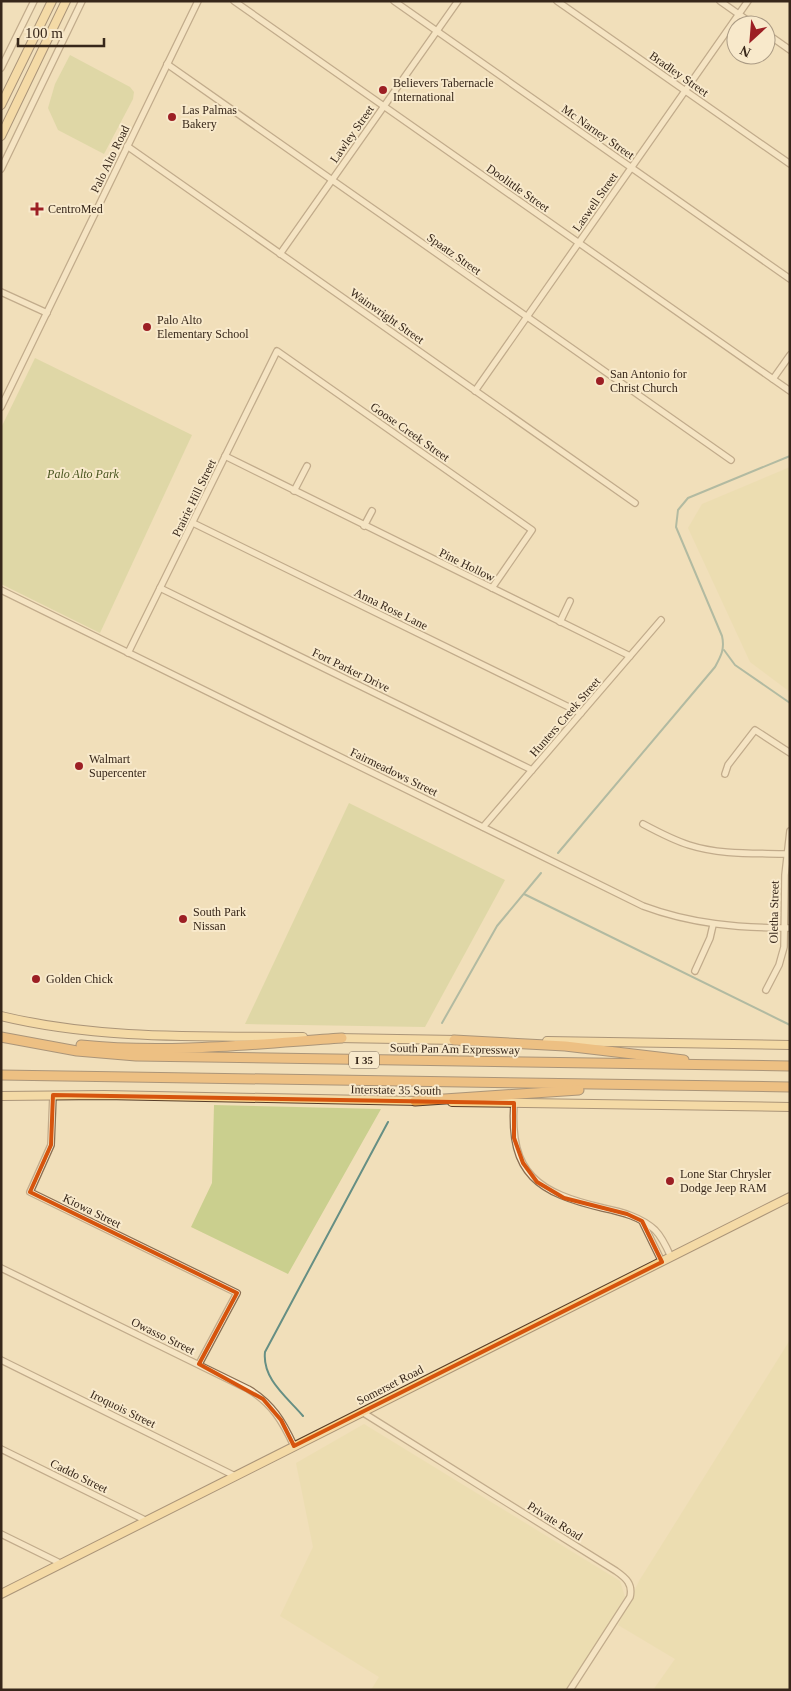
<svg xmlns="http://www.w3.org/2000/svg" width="791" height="1691" viewBox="0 0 791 1691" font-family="'Times New Roman',serif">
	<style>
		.farmland { fill: #e7dba7 }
		.green { fill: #cacf8e }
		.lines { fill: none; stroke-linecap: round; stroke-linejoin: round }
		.stream { stroke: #668f84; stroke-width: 2 }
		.minor-casing { stroke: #896e53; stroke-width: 8 }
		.major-casing { stroke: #563c29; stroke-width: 10 }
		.highway-casing { stroke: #563c29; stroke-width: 11 }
		.minor { stroke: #fbecce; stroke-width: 5.5 }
		.major { stroke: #f9d48e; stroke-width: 8 }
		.highway { stroke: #e99b42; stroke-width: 9 }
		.marked { fill: none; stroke: #d6540d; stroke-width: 4; stroke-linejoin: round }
		.poi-dot { fill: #9c1f24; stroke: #f8e9cb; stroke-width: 2 }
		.labels { text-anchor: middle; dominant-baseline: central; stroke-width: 4; stroke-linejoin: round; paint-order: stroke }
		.shield { fill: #f8e9cb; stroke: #71614f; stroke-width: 1 }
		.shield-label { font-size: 11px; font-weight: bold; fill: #37271a }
		.street-label { font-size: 12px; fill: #37271a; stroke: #f8e9cb }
		.poi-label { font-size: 12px; fill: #37271a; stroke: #f8e9cb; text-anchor: start }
		.park-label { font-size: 12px; font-style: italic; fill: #49551f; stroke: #f8e9cb }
	</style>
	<rect width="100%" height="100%" fill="#f1dfba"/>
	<!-- farmland -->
	<g class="farmland">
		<path d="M790,467V692L750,662L688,528L702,504Z"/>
		<path d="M790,1340V1690H653L675,1659L618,1625L639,1581Z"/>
		<path d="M364,1424L620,1581L625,1597L568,1690H371L379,1677L280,1616L313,1547L296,1463Z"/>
	</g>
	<!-- green -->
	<g class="green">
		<path d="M70,55L130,87L134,92L133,99L104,154L58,130L48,108L55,84Z"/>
		<path d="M35,358L192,435L100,633L1,584V428Z"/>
		<path d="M349,803L505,880L425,1027L245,1024Z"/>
		<path d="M214,1105L381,1109L288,1274L191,1227L212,1183Z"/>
	</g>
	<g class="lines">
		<!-- stream -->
		<g class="stream">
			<path d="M724,650L735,665L790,703"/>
			<path d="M558,853L715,667C721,656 725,649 722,636L676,527L678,510L688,498L790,456"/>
			<path d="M524,894L790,1025"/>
			<path d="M442,1023L497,926L541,873"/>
			<path d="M303,1416C287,1397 262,1379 265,1352L388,1122"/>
		</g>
		<defs>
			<g id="minor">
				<path d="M234,1L790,391"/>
				<path d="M394,1L790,279"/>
				<path d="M557,1L790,164"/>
				<path d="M720,1L754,25"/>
				<path d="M766,33L790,50"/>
				<path d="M167,64L731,460"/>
				<path d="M1,68L34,1"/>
				<path d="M127,146L635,503"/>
				<path d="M1,169L82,1"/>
				<path d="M280,254L458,1"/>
				<path d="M1,292L47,313"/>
				<path d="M773,379L790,355"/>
				<path d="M475,391L748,1"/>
				<path d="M1,407L198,1"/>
				<path d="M225,456L630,656"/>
				<path d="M294,491L307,466"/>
				<path d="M193,523L581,713"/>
				<path d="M364,526L372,511"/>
				<path d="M160,588L532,770"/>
				<path d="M1,590L643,906C691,924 739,928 790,928"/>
				<path d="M560,622L570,601"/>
				<path d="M128,653L277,351L532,530L492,588"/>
				<path d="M725,774L728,765L755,730L790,753"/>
				<path d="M643,824C658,832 673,840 689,845C720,855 754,853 787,854"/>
				<path d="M483,827L661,620"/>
				<path d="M695,971L710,938L713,925"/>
				<path d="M766,990L779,965L784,947L785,875L790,831"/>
				<path d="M53,1095L51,1145L30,1192L237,1293L199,1364"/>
				<path d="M514,1103C509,1175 539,1193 603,1208C622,1212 641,1217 655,1230C662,1237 667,1248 671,1257"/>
				<path d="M643,1223L662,1262"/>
				<path d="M1,1268L248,1389C272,1403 283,1422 294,1446"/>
				<path d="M1,1360L235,1476"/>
				<path d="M362,1412L616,1571C626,1578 633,1584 630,1597L570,1690"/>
				<path d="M1,1449L147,1521"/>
				<path d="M1,1534L62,1564"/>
			</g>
			<g id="major">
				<path d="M1,105L52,1"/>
				<path d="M1,136L66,1"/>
				<path d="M1,1016C100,1040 202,1036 303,1037"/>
				<path d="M337,1038L458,1040"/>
				<path d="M547,1041L790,1045"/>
				<path d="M1,1096L104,1095L420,1101"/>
				<path d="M452,1102L790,1107"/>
				<path d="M1,1594L790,1197"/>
			</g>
			<g id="highway">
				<path d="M1,1037L77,1051L136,1056L790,1066"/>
				<path d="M454,1040L565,1046L684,1060"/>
				<path d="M81,1045C168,1054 255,1044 342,1038"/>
				<path d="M1,1075L790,1087"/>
				<path d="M415,1101L579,1090"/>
			</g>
		</defs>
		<!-- minor casing -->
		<use href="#minor" class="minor-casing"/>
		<!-- major casing -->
		<use href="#major" class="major-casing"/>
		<!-- highway casing -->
		<use href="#highway" class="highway-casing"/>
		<!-- minor -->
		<use href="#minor" class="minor"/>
		<!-- major -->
		<use href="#major" class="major"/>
		<!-- highway -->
		<use href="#highway" class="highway"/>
	</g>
	<!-- marked area -->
	<path d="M0 0H791V1691H0ZM53,1095L514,1103V1138L523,1163L537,1182L564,1198L627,1214L642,1221L662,1262L294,1446L281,1420L263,1399L199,1364L237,1293L30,1192L51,1145Z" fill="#f1dfba" fill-opacity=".55" fill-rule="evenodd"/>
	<path class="marked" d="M53,1095L514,1103V1138L523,1163L537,1182L564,1198L627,1214L642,1221L662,1262L294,1446L281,1420L263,1399L199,1364L237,1293L30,1192L51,1145Z"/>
	<!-- markers -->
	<g class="poi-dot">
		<circle cx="383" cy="90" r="5"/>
		<circle cx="172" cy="117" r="5"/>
		<path d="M34.5 201.5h5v5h5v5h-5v5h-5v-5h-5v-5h5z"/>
		<circle cx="147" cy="327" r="5"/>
		<circle cx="600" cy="381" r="5"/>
		<circle cx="79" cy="766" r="5"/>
		<circle cx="183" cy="919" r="5"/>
		<circle cx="36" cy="979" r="5"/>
		<circle cx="670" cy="1181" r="5"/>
	</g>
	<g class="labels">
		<!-- shield labels -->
		<rect class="shield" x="349" y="1051.5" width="30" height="17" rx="4"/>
		<g class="shield-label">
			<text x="364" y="1060">I 35</text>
		</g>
		<!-- street labels -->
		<g class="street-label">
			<text transform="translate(679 74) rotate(35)">Bradley Street</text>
			<text transform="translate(598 132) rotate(35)">Mc Narney Street</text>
			<text transform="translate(352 134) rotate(-55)">Lawley Street</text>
			<text transform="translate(110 159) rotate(-64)">Palo Alto Road</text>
			<text transform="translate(518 188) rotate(35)">Doolittle Street</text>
			<text transform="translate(595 202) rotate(-55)">Laswell Street</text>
			<text transform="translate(454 254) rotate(35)">Spaatz Street</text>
			<text transform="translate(387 316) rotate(35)">Wainwright Street</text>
			<text transform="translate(410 432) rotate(35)">Goose Creek Street</text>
			<text transform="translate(194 498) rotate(-64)">Prairie Hill Street</text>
			<text transform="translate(467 565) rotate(26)">Pine Hollow</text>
			<text transform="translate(391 609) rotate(26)">Anna Rose Lane</text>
			<text transform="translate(351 670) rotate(26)">Fort Parker Drive</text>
			<text transform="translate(565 717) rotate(-49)">Hunters Creek Street</text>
			<text transform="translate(394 772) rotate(26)">Fairmeadows Street</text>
			<text transform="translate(774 912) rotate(-89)">Oletha Street</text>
			<text transform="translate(455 1049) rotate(1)">South Pan Am Expressway</text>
			<text transform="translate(396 1090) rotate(1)">Interstate 35 South</text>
			<text transform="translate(92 1211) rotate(26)">Kiowa Street</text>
			<text transform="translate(163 1336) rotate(26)">Owasso Street</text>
			<text transform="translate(390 1385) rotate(-27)">Somerset Road</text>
			<text transform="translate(123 1409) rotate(26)">Iroquois Street</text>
			<text transform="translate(79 1476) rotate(26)">Caddo Street</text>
			<text transform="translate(555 1521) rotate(32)">Private Road</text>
		</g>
		<!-- poi labels -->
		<g class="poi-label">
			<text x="393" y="83">Believers Tabernacle<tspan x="393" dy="14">International</tspan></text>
			<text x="182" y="110">Las Palmas<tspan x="182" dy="14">Bakery</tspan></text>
			<text x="48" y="209">CentroMed</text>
			<text x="157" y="320">Palo Alto<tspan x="157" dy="14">Elementary School</tspan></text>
			<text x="610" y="374">San Antonio for<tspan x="610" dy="14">Christ Church</tspan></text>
			<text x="89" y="759">Walmart<tspan x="89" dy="14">Supercenter</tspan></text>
			<text x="193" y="912">South Park<tspan x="193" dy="14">Nissan</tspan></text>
			<text x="46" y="979">Golden Chick</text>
			<text x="680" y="1174">Lone Star Chrysler<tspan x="680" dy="14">Dodge Jeep RAM</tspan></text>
		</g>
		<!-- park labels -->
		<g class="park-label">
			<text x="83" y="474">Palo Alto Park</text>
		</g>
	</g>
	<!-- border -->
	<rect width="791" height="1691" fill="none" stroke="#37271a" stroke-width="5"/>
	<!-- north arrow -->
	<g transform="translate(751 40) rotate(206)"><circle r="24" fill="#f8e9cb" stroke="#ab9b84"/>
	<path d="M0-4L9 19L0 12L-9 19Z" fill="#9c1f24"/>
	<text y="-8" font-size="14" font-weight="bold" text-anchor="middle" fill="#37271a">N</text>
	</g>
	<!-- scale -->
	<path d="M18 38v8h86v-8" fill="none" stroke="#37271a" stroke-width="2.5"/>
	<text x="25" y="38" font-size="15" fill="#37271a" stroke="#f8e9cb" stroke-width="4" paint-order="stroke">100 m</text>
</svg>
